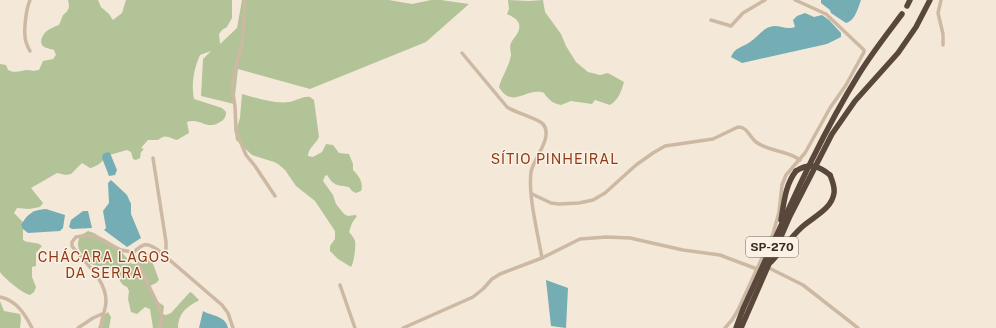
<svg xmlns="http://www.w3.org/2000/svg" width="996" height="328" viewBox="0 0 996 328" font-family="'Public Sans',sans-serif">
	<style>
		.green { fill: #b2c497 }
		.water { fill: #74adb4 }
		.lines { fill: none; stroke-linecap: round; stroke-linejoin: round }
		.minor { stroke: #cdb9a3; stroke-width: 3.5 }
		.highway { stroke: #59473c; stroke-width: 5.5 }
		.highway-bridge { stroke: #59473c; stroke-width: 5.5 }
		.labels { text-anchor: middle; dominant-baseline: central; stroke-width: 3; stroke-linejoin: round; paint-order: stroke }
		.shield { fill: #fbf2e5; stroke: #72675f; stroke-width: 1 }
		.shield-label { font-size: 12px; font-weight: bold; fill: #372c26 }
		.neighbourhood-label { font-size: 14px; letter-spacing: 1px; fill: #8e3a17; stroke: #fbf2e5 }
	</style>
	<rect width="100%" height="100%" fill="#f4e8d8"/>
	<!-- green -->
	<g class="green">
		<path d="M68,0H98L101,7L109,14L113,20L122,13L126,0H232V18L227,27L222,30L219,34L220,44L237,28L242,0H389L412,4L431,0H441L469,4L426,42L310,89L238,69L234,104L201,96L203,59L211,51L200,55C194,68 191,85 194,99L222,108L226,112C226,117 224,120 220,122C206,131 201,117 187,122L189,133L177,140C169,138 166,133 158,140H148L141,148L144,149L141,152L140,158L136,160L133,159L131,152L127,150L106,156C103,162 96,167 90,168L82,163L71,174L66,175L57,173L31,188L43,203L40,207L29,209L17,208L14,213L23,222V240C29,244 37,241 42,246L36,253V266L32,267V277L36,287L34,292L30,295C22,293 4,278 0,272V64L6,65L8,70C16,74 21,70 28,70C33,71 34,71 39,70L43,61L53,59L56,55L54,50C51,49 44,48 42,45C39,39 45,31 50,29C53,27 56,26 59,25L63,15C69,11 70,7 68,0Z"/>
		<path d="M508,0L529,1L543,0L545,12L561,34L566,46L576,62L588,72L600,75L608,73L624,82C621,92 619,99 610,105L595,100L592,104L571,101L561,105C557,104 553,103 550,100C546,97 545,92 541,92C524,89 512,109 499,87C502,76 509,67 511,55C511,51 509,47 511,43C514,37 521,32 519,24C517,18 511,16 507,14L509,9Z"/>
		<path d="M242,94C257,98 274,104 289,102C297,101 302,96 310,97L314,100L319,137C316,144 308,148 308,156L313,157L322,152L326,144L333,145L339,153L349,154L353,164V170C359,176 364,183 361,191L356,193L352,191L349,187C336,185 334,186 327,175L325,176L323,181L333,195L336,204L344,214L348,216L355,215L357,216L352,223L349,232C351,234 354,238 355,241C356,246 354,263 351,267L338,259L330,251V246L335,239V231L315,201L296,186L285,170L278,164L274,162L252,155L236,140L235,133L240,118Z"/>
		<path d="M88,231L94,233L119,249L132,264C141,264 141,259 144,252L149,253L159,280L156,283L150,286L157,301L164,306L163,314L166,315L171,313L190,292L192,293L199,300L198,301C186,307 178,314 178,328H153L150,309L145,307L137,314L131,312L128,299L129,291L127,287L123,285L120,281L115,272L107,266H97L88,263C83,251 74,251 80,236Z"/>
		<path d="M0,301L4,311L20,314L21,319L20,328H0Z"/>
		<path d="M108,312L111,317L109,328H98L104,315Z"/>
	</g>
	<!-- water -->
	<g class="water">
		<path d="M821,0H861C858,8 855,21 846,23L831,13L830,10L821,3Z"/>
		<path d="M805,13L814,17L822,15L829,20L841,33V37L827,44L742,63L731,57C734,48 743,47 750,42C758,37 763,27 774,26C782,26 787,30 795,27L793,20L797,16Z"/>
		<path d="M108,152L110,153L117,170L115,175L109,176L102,158L103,154Z"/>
		<path d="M111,180L127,195L131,204V214L141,238L127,247L104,230L106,228L103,211L109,203L108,183Z"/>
		<path d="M46,209L65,215L63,228L60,231L28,233L23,229L21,225C28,213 33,210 46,209Z"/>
		<path d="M83,211H88L92,228L72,229L69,227L71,220Z"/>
		<path d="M546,280L568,288L566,328L551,326Z"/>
		<path d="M203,311C212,316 226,316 228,328H199Z"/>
	</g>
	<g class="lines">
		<!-- minor -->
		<g class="minor">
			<path d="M244,0L245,4L242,47L238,58L232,87L235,106L236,131L246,155L255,166L275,196"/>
			<path d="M941,0L938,13L943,34V45"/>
			<path d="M711,20L731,26L743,13L765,0"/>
			<path d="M30,51C28,48 27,45 26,42C23,33 26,9 30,0"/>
			<path d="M462,53L507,107C516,113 539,119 543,124C554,137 533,159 531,172C528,196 538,234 542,258"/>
			<path d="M153,158L166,242V256"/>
			<path d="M532,194L551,203L559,204L579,203L593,200L605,193L636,165L653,153L665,146L713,139L738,127C748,127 749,137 756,142C769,152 787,150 800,160"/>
			<path d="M133,253C143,243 147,242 158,250L222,305L228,313L233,328"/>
			<path d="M767,267L803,285L858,328"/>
			<path d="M340,285L355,328"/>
			<path d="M0,297C16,300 25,314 32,328"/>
			<path d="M78,328L93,318L102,314"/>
			<path d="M101,328C101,318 106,310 106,301C106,279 84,262 72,246V242L76,237C100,232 102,242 121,250C125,251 130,251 133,253L159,307L162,319L159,328"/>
			<path d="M403,328L473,297L483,289L492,279L500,274L542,258L580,239L606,237L630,238L683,250L720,255L757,269"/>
			<path d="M725,328L732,320L738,310L773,234L779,212L782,185L786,175L805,153L830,108L846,85L864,52V50L826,14L795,0"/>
		</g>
		<!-- highway -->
		<g class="highway">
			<path d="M907,6L910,0"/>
			<path d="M781,220C784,203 785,185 796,171"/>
			<path d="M771,262C782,250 791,237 802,227C813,217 832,209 834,193C835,187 832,180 830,175"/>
			<path d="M736,328L743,309C780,230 813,148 859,74C872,53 887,34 902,14"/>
			<path d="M741,328L790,216L832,134L855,101L898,53L916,27L930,0"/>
		</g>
		<!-- highway-bridge -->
		<path class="highway-bridge" d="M796,171C809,163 818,165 830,175"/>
	</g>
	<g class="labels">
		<!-- shield labels -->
		<rect class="shield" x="746" y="237" width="52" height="20" rx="3"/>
		<g class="shield-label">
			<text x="772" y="247">SP-270</text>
		</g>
		<!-- neighbourhood labels -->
		<g class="neighbourhood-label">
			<text x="555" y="159">SÍTIO PINHEIRAL</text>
			<text x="104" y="257">CHÁCARA LAGOS<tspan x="104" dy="16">DA SERRA</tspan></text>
		</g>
	</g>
</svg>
